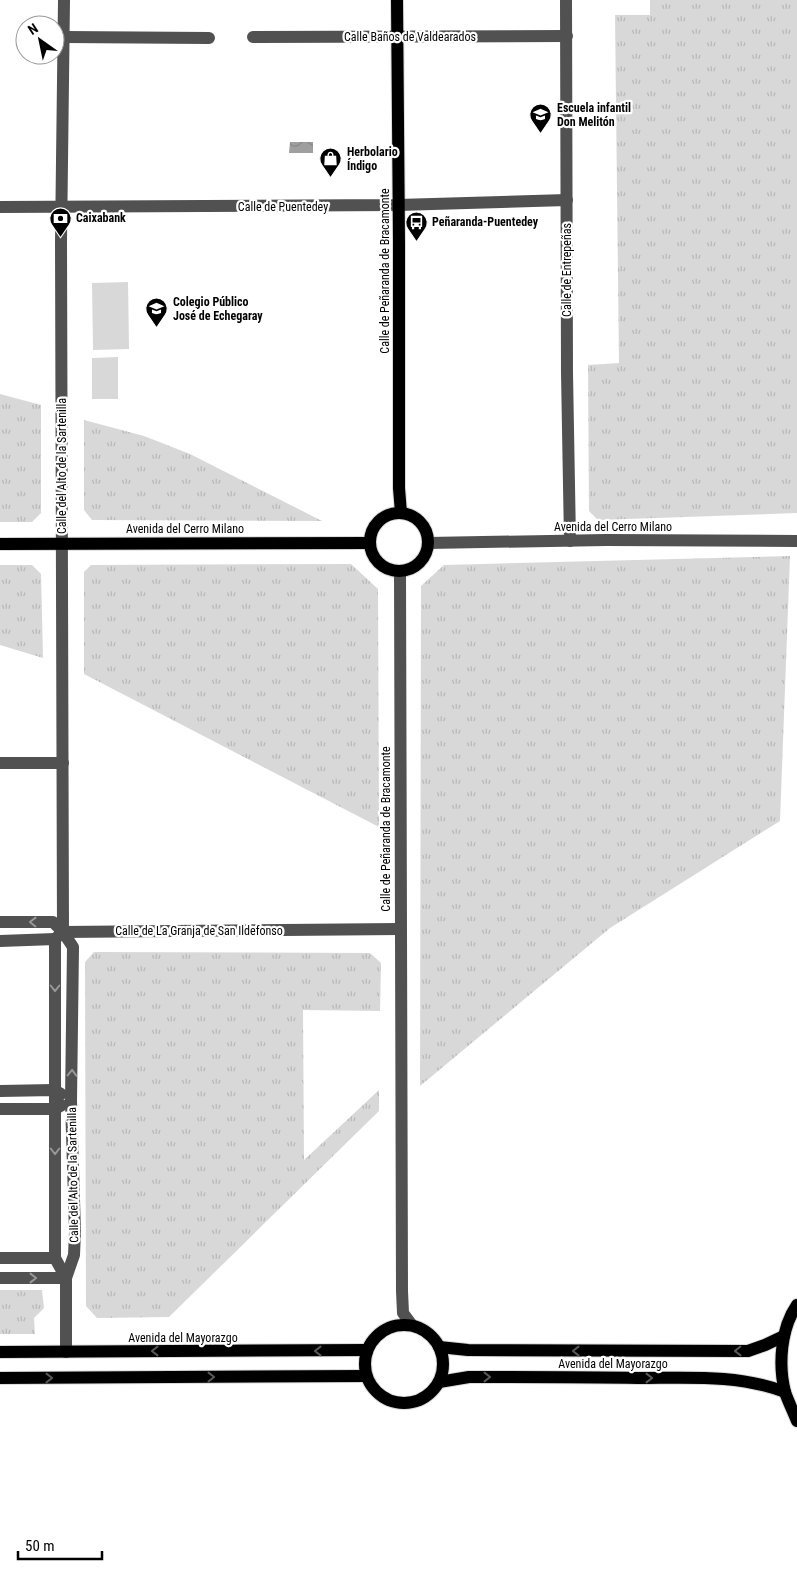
<svg xmlns="http://www.w3.org/2000/svg" width="797" height="1576" viewBox="0 0 797 1576" font-family="'Roboto Condensed',sans-serif">
	<style>
		.green { fill: #d8d8d8 }
		.park { fill: url(#park-tufts) }
		.water { fill: url(#water-waves) }
		.lines { fill: none; stroke-linecap: round; stroke-linejoin: round }
		.major-casing { stroke: #dbdbdb; stroke-width: 14 }
		.minor { stroke: #515151; stroke-width: 12 }
		.major { stroke: #000; stroke-width: 12 }
		.oneway { stroke: #979797 }
		.oneway2 { stroke: #595959 }
		.labels { text-anchor: middle; dominant-baseline: central; stroke-width: 4.5; stroke-linejoin: round; paint-order: stroke }
		.street-label { font-size: 12px; fill: #000; stroke: #fff }
		.poi-label { font-size: 12px; font-weight: bold; fill: #000; stroke: #fff; text-anchor: start }
	</style>
	<defs>
		<pattern id="park-tufts" width="24" height="20" patternUnits="userSpaceOnUse" patternTransform="scale(1.25)"><rect width="24" height="20" fill="#d8d8d8"/><path d="M3 7l-1-3M5 7V3M7 7l1-3M15 17l-1-3M17 17v-4M19 17l1-3" fill="none" stroke="#b8b8b8"/></pattern>
		<pattern id="water-waves" width="16" height="10" patternUnits="userSpaceOnUse" patternTransform="scale(1.25)"><rect width="16" height="10" fill="#9f9f9f"/><path d="M0 5q4-4 8 0t8 0" fill="none" stroke="#878787"/></pattern>
	</defs>
	<rect width="100%" height="100%" fill="#fff"/>
	<!-- green -->
	<g class="green">
		<path d="M128,282L129,349L93,350L92,283Z"/>
		<path d="M118,357V399H92V358Z"/>
	</g>
	<!-- park -->
	<g class="park">
		<path d="M650,0H797V513L598,520L589,511L588,365L619,363L615,15H650Z"/>
		<path d="M0,394L41,405V513L32,522H0Z"/>
		<path d="M84,420L144,436L190,454L322,521L92,520L84,510Z"/>
		<path d="M790,556L780,821L610,928L420,1086L421,586L444,565Z"/>
		<path d="M351,564L378,589L379,827L84,674V572L91,565Z"/>
		<path d="M0,565H32L41,574L43,658L0,645Z"/>
		<path d="M94,952L370,953L381,963L380,1011L303,1010L304,1160L379,1090V1111L169,1317L97,1318L86,1306L85,962Z"/>
		<path d="M0,1290H42L44,1308L34,1318L35,1334H0Z"/>
	</g>
	<!-- water -->
	<path class="water" d="M290,142H313V153H289Z"/>
	<g class="lines">
		<defs>
			<g id="major">
				<path d="M397,0L399,242V488L401,513"/>
				<circle cx="399" cy="542" r="29"/>
				<path d="M0,544L370,543"/>
				<path d="M797,1305C781,1328 778,1364 785,1392C788,1401 793,1411 797,1421"/>
				<circle cx="404" cy="1364" r="39"/>
				<path d="M439,1347L468,1350L748,1351L765,1345L784,1336"/>
				<path d="M0,1352L367,1350"/>
				<path d="M0,1378L366,1376"/>
				<path d="M439,1382L469,1377C525,1377 581,1377 638,1378C687,1378 738,1374 785,1392"/>
			</g>
		</defs>
		<!-- major casing -->
		<use href="#major" class="major-casing"/>
		<!-- minor -->
		<g class="minor">
			<path d="M64,0L61,242L63,932L55,939V1258L66,1278"/>
			<path d="M566,0L567,373L570,541"/>
			<path d="M64,37L209,38"/>
			<path d="M253,37L567,36"/>
			<path d="M0,207L398,205L567,200"/>
			<path d="M428,543L606,540L797,541"/>
			<path d="M400,572L402,1291L403,1313L412,1325"/>
			<path d="M0,763H63"/>
			<path d="M0,922H53L63,932L73,947L71,1101L75,1232L74,1255L66,1278V1352"/>
			<path d="M63,932L400,929"/>
			<path d="M0,941L55,939"/>
			<path d="M0,1091L54,1090L61,1094"/>
			<path d="M0,1109H55L62,1105"/>
			<path d="M0,1258H55"/>
			<path d="M0,1278H66"/>
		</g>
		<!-- major -->
		<use href="#major" class="major"/>
	</g>
	<!-- one-way arrows -->
	<defs><path id="oneway-chevron" d="M-2-3.5L2.5 0L-2 3.5" fill="none" stroke-width="1.6" stroke-linecap="round" stroke-linejoin="round" transform="scale(1.25)"/></defs>
	<g class="oneway">
		<use href="#oneway-chevron" transform="translate(33 922) rotate(-179)"/>
		<use href="#oneway-chevron" transform="translate(55 988) rotate(90)"/>
		<use href="#oneway-chevron" transform="translate(72 1073) rotate(-88)"/>
		<use href="#oneway-chevron" transform="translate(55 1151) rotate(90)"/>
		<use href="#oneway-chevron" transform="translate(33 1278)"/>
	</g>
	<g class="oneway2">
		<use href="#oneway-chevron" transform="translate(155 1351) rotate(180)"/>
		<use href="#oneway-chevron" transform="translate(318 1351) rotate(180)"/>
		<use href="#oneway-chevron" transform="translate(576 1351) rotate(-180)"/>
		<use href="#oneway-chevron" transform="translate(738 1351) rotate(179)"/>
		<use href="#oneway-chevron" transform="translate(211 1377)"/>
		<use href="#oneway-chevron" transform="translate(487 1377)"/>
		<use href="#oneway-chevron" transform="translate(49 1378)"/>
		<use href="#oneway-chevron" transform="translate(649 1378)"/>
	</g>
	<!-- icons -->
	<defs>
		<symbol id="school-pin" viewBox="-11 -11 22 30"><path d="M0 17L-7.5 6A9.5 9.5 0 1 1 7.5 6Z" fill="#000" stroke="#fff"/><path d="M0-5L7-2L0 1L-7-2ZM-4 1L0 2.5L4 1V4Q0 6-4 4Z" fill="#fff"/></symbol>
		<symbol id="shop-pin" viewBox="-11 -11 22 30"><path d="M0 17L-7.5 6A9.5 9.5 0 1 1 7.5 6Z" fill="#000" stroke="#fff"/><path d="M-5-2.5h2.3a2.7 3.5 0 0 1 5.4 0H5L5.5 6h-11ZM-1.5-2.5h3a1.5 2.3 0 0 0-3 0Z" fill="#fff"/></symbol>
		<symbol id="bank-pin" viewBox="-11 -11 22 30"><path d="M0 17L-7.5 6A9.5 9.5 0 1 1 7.5 6Z" fill="#000" stroke="#fff"/><path d="M-6-4H6V4H-6ZM0-2.3a2.3 2.3 0 1 0 0 4.6a2.3 2.3 0 1 0 0-4.6Z" fill="#fff"/></symbol>
		<symbol id="bus-pin" viewBox="-11 -11 22 30"><path d="M0 17L-7.5 6A9.5 9.5 0 1 1 7.5 6Z" fill="#000" stroke="#fff"/><path d="M-5-6H5V4H4V6H2V4H-2V6H-4V4H-5ZM-3.5-4V0h7V-4ZM-3.5 1.2v1.5H-2V1.2ZM2 1.2v1.5H3.5V1.2Z" fill="#fff"/></symbol>
	</defs>
	<g fill-rule="evenodd">
		<use href="#school-pin" x="528" y="102" width="25" height="34"/>
		<use href="#shop-pin" x="318" y="146" width="25" height="34"/>
		<use href="#bank-pin" x="48" y="206" width="25" height="34"/>
		<use href="#bus-pin" x="404" y="210" width="25" height="34"/>
		<use href="#school-pin" x="144" y="296" width="25" height="34"/>
	</g>
	<g class="labels">
		<!-- street labels -->
		<g class="street-label">
			<text x="410" y="37">Calle Baños de Valdearados</text>
			<text x="283" y="207">Calle de Puentedey</text>
			<text transform="translate(567 270) rotate(-90)">Calle de Entrepeñas</text>
			<text transform="translate(385 271) rotate(-90)">Calle de Peñaranda de Bracamonte</text>
			<text transform="translate(62 466) rotate(-90)">Calle del Alto de la Sartenilla</text>
			<text x="613" y="527">Avenida del Cerro Milano</text>
			<text x="185" y="529">Avenida del Cerro Milano</text>
			<text transform="translate(386 829) rotate(-90)">Calle de Peñaranda de Bracamonte</text>
			<text x="199" y="931">Calle de La Granja de San Ildefonso</text>
			<text transform="translate(73 1175) rotate(-91)">Calle del Alto de la Sartenilla</text>
			<text x="183" y="1338">Avenida del Mayorazgo</text>
			<text x="613" y="1364">Avenida del Mayorazgo</text>
		</g>
		<!-- poi labels -->
		<g class="poi-label">
			<text x="557" y="108">Escuela infantil<tspan x="557" dy="14">Don Melitón</tspan></text>
			<text x="347" y="152">Herbolario<tspan x="347" dy="14">Índigo</tspan></text>
			<text x="76" y="218">Caixabank</text>
			<text x="432" y="222">Peñaranda-Puentedey</text>
			<text x="173" y="302">Colegio Público<tspan x="173" dy="14">José de Echegaray</tspan></text>
		</g>
	</g>
	<!-- north arrow -->
	<g transform="translate(40 40) rotate(327)"><circle r="24" fill="#ffffff" stroke="#999999"/>
	<path d="M0-4L9 19L0 12L-9 19Z" fill="#000000"/>
	<text y="-8" font-size="14" font-weight="bold" text-anchor="middle" fill="#000000">N</text>
	</g>
	<!-- scale -->
	<path d="M18 1551v8h84v-8" fill="none" stroke="#000000" stroke-width="2.5"/>
	<text x="25" y="1551" font-size="15" fill="#000000" stroke="#ffffff" stroke-width="4" paint-order="stroke">50 m</text>
</svg>
